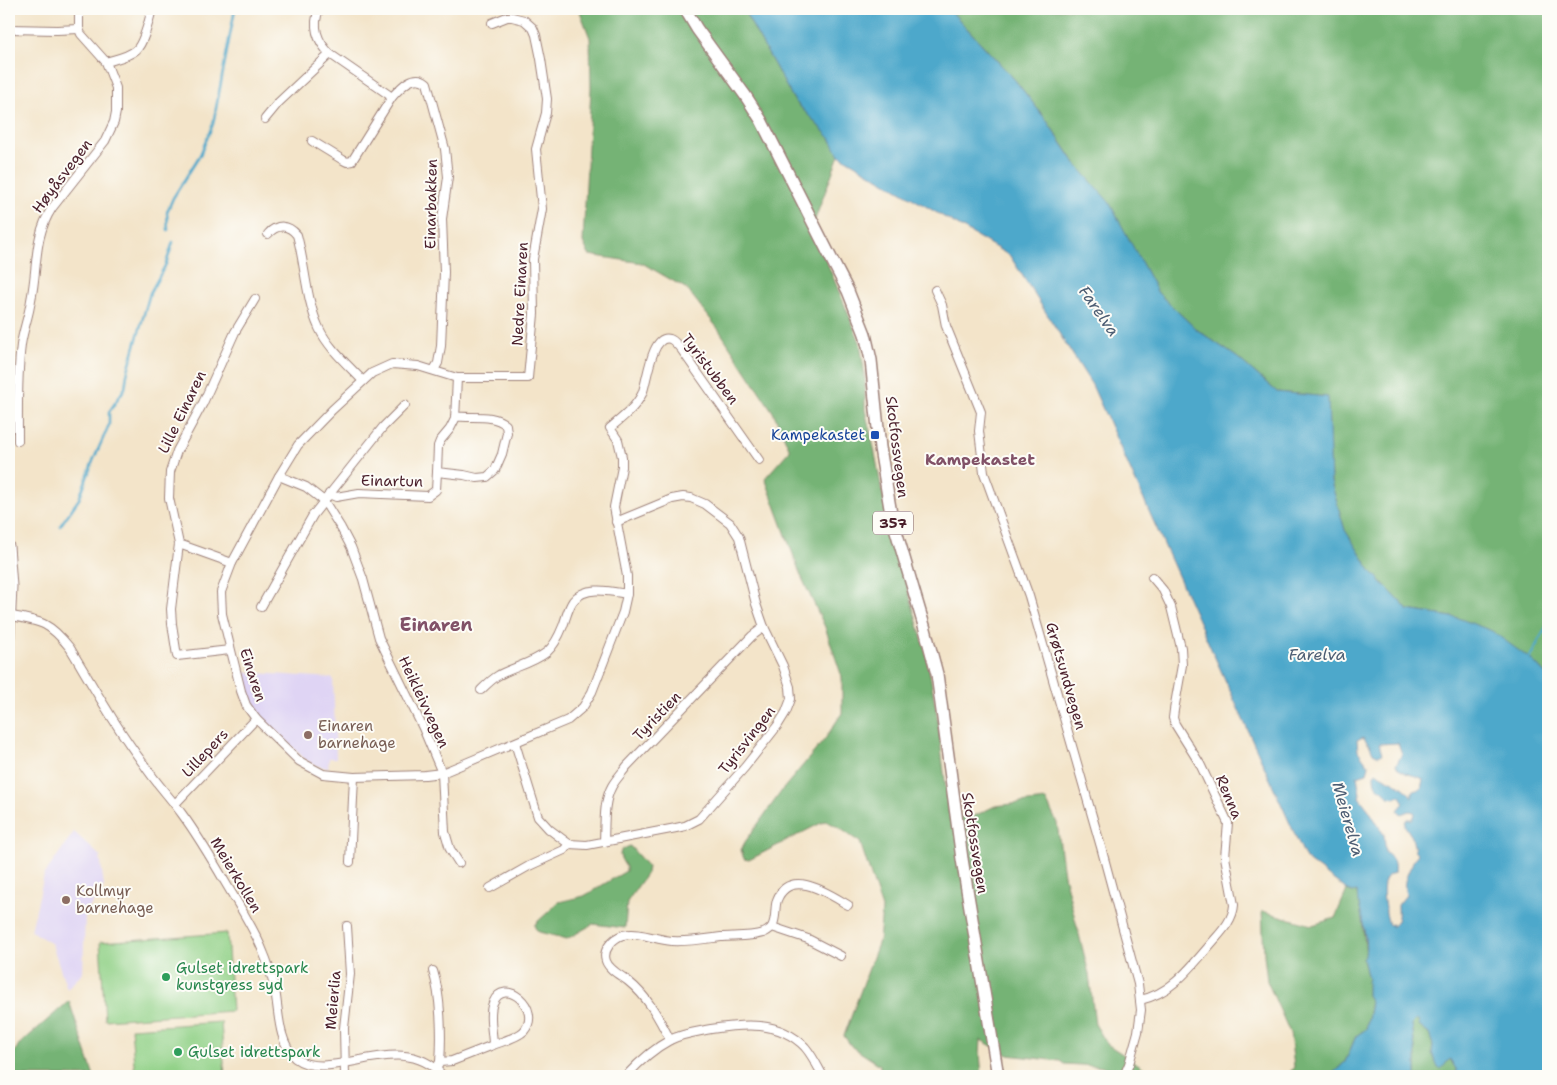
<svg xmlns="http://www.w3.org/2000/svg" width="1557" height="1085" viewBox="0 0 1557 1085" font-family="'Shantell Sans',sans-serif">
	<style>
		.built { fill: #dfd4f4 }
		.green { fill: #92d188; stroke: #6e785a }
		.forest { fill: #75b374; stroke: #606950 }
		.water { fill: #4ea8cb; stroke: #4c647b; fill-rule: evenodd }
		.lines { fill: none; stroke-linecap: round; stroke-linejoin: round }
		.stream { stroke: #4ea8cb; stroke-width: 2.5 }
		.minor-casing { stroke: #9e827a; stroke-width: 10 }
		.tertiary-casing { stroke: #9e827a; stroke-width: 11 }
		.primary-casing { stroke: #9e827a; stroke-width: 14 }
		.minor { stroke: #fff; stroke-width: 8 }
		.tertiary { stroke: #fff; stroke-width: 9 }
		.primary { stroke: #fff; stroke-width: 11 }
		.transit-dot { fill: #1a4fb4; stroke: #fdfcf7; stroke-width: 2 }
		.education-dot { fill: #8d6e63; stroke: #fdfcf7; stroke-width: 2 }
		.leisure-dot { fill: #2e9e5b; stroke: #fdfcf7; stroke-width: 2 }
		.labels { text-anchor: middle; dominant-baseline: central; stroke-width: 4; stroke-linejoin: round; paint-order: stroke }
		.shield { fill: #fdfcf7; stroke: #806168; stroke-width: 1 }
		.shield-label { font-size: 14px; font-weight: bold; fill: #4a1f2b }
		.street-label { font-size: 15px; fill: #4a1f2b; stroke: #fdfcf7 }
		.transit-label { font-size: 15px; fill: #164399; stroke: #fdfcf7; text-anchor: end }
		.education-label { font-size: 15px; fill: #785e54; stroke: #fdfcf7; text-anchor: start }
		.leisure-label { font-size: 15px; fill: #27864d; stroke: #fdfcf7; text-anchor: start }
		.water-label { font-size: 16px; font-style: italic; fill: #4c5d73; stroke: #fdfcf7 }
		.neighbourhood-label { font-size: 16px; font-weight: bold; fill: #815167; stroke: #fdfcf7 }
		.quarter-label { font-size: 18px; font-weight: bold; fill: #815167; stroke: #fdfcf7 }
	</style>
	<rect width="100%" height="100%" fill="#fdfcf7"/>
	<filter id="ink" filterUnits="userSpaceOnUse"><feTurbulence type="fractalNoise" baseFrequency=".02" numOctaves="2"/><feDisplacementMap in="SourceGraphic" scale="10" xChannelSelector="R" yChannelSelector="G"/><feConvolveMatrix kernelMatrix="1 2 1 2 8 2 1 2 1" color-interpolation-filters="sRGB"/></filter>
	<filter id="wash" filterUnits="userSpaceOnUse"><feTurbulence type="fractalNoise" baseFrequency=".0096" numOctaves="4" result="noise"/><feDisplacementMap in="SourceGraphic" scale="20" xChannelSelector="R" yChannelSelector="G"/><feGaussianBlur stdDeviation="1.12" result="paint"/><feColorMatrix in="noise" values="0 0 0 0 0 0 0 0 0 0 0 0 0 0 0 0 0 1.4 0 .05"/><feComposite in="paint" operator="in"/></filter>
	<g filter="url(#wash)">
		<rect width="100%" height="100%" fill="#f3e4c9"/>
		<!-- built -->
		<g class="built">
			<path d="M241,672L333,678L336,758H329L328,768L314,765L306,760L257,713L246,692Z"/>
			<path d="M74,832L100,856L104,886L85,914L83,973L67,989L52,944L31,931L44,875Z"/>
		</g>
		<!-- green -->
		<g class="green">
			<path d="M227,933L232,1011L105,1020L100,942Z"/>
			<path d="M221,1022L225,1076H135L131,1028Z"/>
		</g>
		<!-- forest -->
		<g class="forest">
			<path d="M579,9H743L794,100L830,138L839,155L811,230L828,265L860,342L865,377V410L874,448L881,486L892,534L927,656L937,715L949,813L968,819L995,806L1046,800L1057,823L1064,875L1089,974L1095,1024L1107,1044L1150,1072L1198,1074L1201,1076H1154L1144,1070H1140L1122,1071L1097,1066L1064,1064L1060,1061L1008,1055L981,1040L980,1054L982,1076H880V1065L852,1047L844,1036L879,941L882,909L860,842C848,835 838,825 825,821L749,860L744,859L741,850L745,842L783,789L825,739L842,713V677L825,627L801,576L765,478L790,450L773,412L767,403L719,330L687,289L642,263L589,255L583,242L591,88L590,38Z"/>
			<path d="M949,9H1548V677L1533,661L1520,653L1458,618L1408,610L1372,572L1345,531L1331,482L1327,397L1277,392L1238,358L1196,329L1158,293L1134,250L1047,121L1015,80Z"/>
			<path d="M630,846L648,867L647,873L627,902L625,928L593,924L567,939L539,932L535,928V924L559,902L584,896L626,871V867C619,856 616,851 630,846Z"/>
			<path d="M1347,890L1352,892L1357,891L1362,919L1366,955L1363,959L1368,979L1367,995L1371,1001L1367,1025L1366,1029L1356,1036L1345,1062L1330,1076H1287L1294,1067L1290,1033L1267,981L1264,955L1262,911L1312,925L1335,918Z"/>
			<path d="M69,1001L94,1076H9V1058L21,1043Z"/>
			<path d="M1416,1020L1419,1022V1026L1429,1034L1433,1045L1432,1053L1438,1065L1450,1059L1456,1069L1457,1076H1416V1058L1412,1024Z"/>
		</g>
		<!-- water -->
		<path class="water" d="M743,9H949L1015,80L1047,121L1075,163L1109,202L1158,293L1196,329L1238,358L1277,392L1328,397L1331,482L1345,530L1372,572L1408,610L1458,618L1492,631L1533,661L1548,677V1076H1457L1456,1069L1450,1059C1446,1062 1445,1066 1441,1069L1438,1068L1432,1053L1433,1045L1429,1034L1419,1026V1022L1416,1020L1412,1024L1416,1058V1076H1330L1345,1062L1356,1036L1366,1029L1367,1025L1371,1002L1367,995V981L1368,979L1363,959C1370,950 1361,914 1359,904H1358L1357,891L1352,892L1347,890L1306,859L1092,385L1010,256L839,155L830,138L794,100ZM1363,737L1370,746L1373,753L1379,756L1382,754L1379,744L1398,743L1402,754L1396,765C1401,775 1414,774 1423,779L1421,789L1412,791V798C1406,784 1387,781 1376,772L1374,775C1374,792 1382,785 1388,797L1396,798L1397,796H1400L1404,803L1398,810L1401,814L1409,811L1414,812L1415,814L1413,819H1407L1405,822V826L1412,837L1415,851L1418,854C1413,859 1413,863 1410,868C1405,880 1403,882 1406,895L1398,905C1398,914 1400,922 1391,927L1392,924L1389,925C1386,915 1379,886 1387,877C1389,875 1391,874 1394,873C1395,862 1394,859 1386,853L1384,835L1369,810L1359,797L1360,794L1357,776L1367,773L1369,766L1358,751L1357,740Z"/>
		<g class="lines">
			<!-- stream -->
			<g class="stream">
				<path d="M168,230L167,212L173,198L200,155L213,124L235,9"/>
				<path d="M60,526L79,499L93,461L109,425V412L125,388L127,374L150,293L166,264L173,242"/>
				<path d="M1529,659L1548,624"/>
			</g>
		</g>
	</g>
	<g filter="url(#ink)">
		<g class="lines">
			<defs>
				<g id="minor">
					<path d="M319,9C312,27 317,41 330,54L392,97"/>
					<path d="M492,23L507,17H512L524,20L533,28L536,35L541,59L547,99L546,113L536,149L542,209L533,259L534,314L528,378H457L418,366L392,364L372,373L332,410L298,445L279,476L232,563L221,592L222,614L241,691L246,705L256,719L299,761L323,774L354,777L425,775L442,773L568,720L583,707L592,692L623,612L627,594V576L614,507L622,467V457L618,440L610,428C622,418 635,408 642,394C647,384 651,333 670,339C674,340 678,346 681,349L759,460"/>
					<path d="M9,29L57,30L79,29"/>
					<path d="M106,62C115,59 128,57 136,50C144,43 149,20 152,9"/>
					<path d="M265,119L279,102L330,54"/>
					<path d="M312,141L343,160L347,162L352,161L392,97C401,87 414,72 427,83L445,149L448,177L442,219L444,272L441,346L438,363L434,370"/>
					<path d="M268,234C277,224 288,224 297,235C305,264 306,300 319,328C328,348 348,365 363,381"/>
					<path d="M935,290L942,305L946,326L981,412L979,431L984,473L1029,596L1101,847L1138,984L1141,1010L1138,1032L1129,1064L1124,1076"/>
					<path d="M455,416C471,419 493,413 506,425L507,433L502,454L495,470L487,477L477,478L464,475L437,472L438,446L440,441L450,429L455,419L457,378"/>
					<path d="M18,441C18,410 17,377 21,345C23,330 29,316 31,300C38,268 33,237 52,208L105,141L114,122L116,112V88L113,80L106,62L81,34L79,29V9"/>
					<path d="M279,476L306,487L324,501L341,528L351,547L363,579L379,638L423,728L442,773L445,832L450,849L459,863"/>
					<path d="M329,494L336,497L359,493L428,496L436,490L437,472"/>
					<path d="M179,544L232,563"/>
					<path d="M261,607L313,515L383,427L405,405"/>
					<path d="M11,616C42,621 50,623 70,648C94,688 117,729 145,766C156,783 170,797 182,814C199,837 214,863 228,887C241,909 255,930 264,954C269,965 272,978 275,990C279,1012 278,1041 295,1058C331,1085 401,1027 443,1076"/>
					<path d="M230,650L177,656L172,624L171,609L179,544L169,498L170,472L177,451L203,403L235,332L255,299"/>
					<path d="M481,690C487,684 492,679 499,675C514,667 533,663 547,652C555,645 559,636 563,626C566,618 568,608 573,601C585,585 610,591 627,594"/>
					<path d="M515,743L538,817L549,829L569,844L587,845L676,828L685,826L699,819L745,767L778,725L786,712L791,699L790,687L783,666L764,627L756,604L739,537L730,523L705,504L691,498L683,497L672,499L616,522"/>
					<path d="M175,804L256,719"/>
					<path d="M604,842C605,824 603,802 612,786C616,779 622,773 627,766L752,636L764,627"/>
					<path d="M350,862L354,777"/>
					<path d="M490,888L529,866L564,850L569,844"/>
					<path d="M772,927C777,917 774,909 777,900C790,867 829,894 848,905"/>
					<path d="M433,971C441,996 442,1035 440,1062"/>
					<path d="M1140,1000C1171,994 1191,967 1210,945C1220,933 1233,921 1234,905L1225,857L1228,823L1200,764L1175,724L1173,718L1174,710L1182,665L1181,648L1171,607L1163,590L1152,577"/>
					<path d="M670,1040C659,1018 648,997 628,981C622,976 609,970 606,961C602,950 613,938 623,935C640,931 655,940 672,941C688,942 705,939 721,937C735,936 750,937 763,933C767,932 769,930 772,927L808,939L841,956"/>
					<path d="M436,1069L440,1062L452,1061L493,1045C493,1033 488,1015 493,1003C504,975 543,1009 524,1031C517,1038 503,1041 493,1045"/>
					<path d="M345,1076L344,1028L350,974L347,926"/>
					<path d="M626,1076C639,1062 653,1049 670,1040C683,1033 697,1032 711,1029C743,1024 779,1020 805,1047C812,1055 818,1067 823,1076"/>
				</g>
				<path id="tertiary" d="M9,546L12,586L9,651"/>
				<path id="primary" d="M685,9L697,29L745,95L761,120L834,264L848,291L865,334L871,360L880,448L891,514L925,629L937,674L962,859L998,1076"/>
			</defs>
			<!-- minor casing -->
			<use href="#minor" class="minor-casing"/>
			<!-- tertiary casing -->
			<use href="#tertiary" class="tertiary-casing"/>
			<!-- primary casing -->
			<use href="#primary" class="primary-casing"/>
			<!-- minor -->
			<use href="#minor" class="minor"/>
			<!-- tertiary -->
			<use href="#tertiary" class="tertiary"/>
			<!-- primary -->
			<use href="#primary" class="primary"/>
		</g>
	</g>
	<!-- markers -->
	<rect class="transit-dot" x="870" y="430" width="10" height="10" rx="2.5"/>
	<g class="education-dot">
		<circle cx="308" cy="735" r="5"/>
		<circle cx="66" cy="900" r="5"/>
	</g>
	<g class="leisure-dot">
		<circle cx="166" cy="977" r="5"/>
		<circle cx="178" cy="1052" r="5"/>
	</g>
	<g class="labels">
		<!-- shield labels -->
		<rect class="shield" x="873" y="511.5" width="40" height="23" rx="4"/>
		<g class="shield-label">
			<text x="893" y="523">357</text>
		</g>
		<!-- street labels -->
		<g class="street-label">
			<text transform="translate(62 176) rotate(-53)">Høyåsvegen</text>
			<text transform="translate(431 204) rotate(-89)">Einarbakken</text>
			<text transform="translate(520 294) rotate(-87)">Nedre Einaren</text>
			<text transform="translate(710 369) rotate(53)">Tyristubben</text>
			<text transform="translate(182 412) rotate(-64)">Lille Einaren</text>
			<text transform="translate(897 447) rotate(83)">Skotfossvegen</text>
			<text transform="translate(392 481) rotate(1)">Einartun</text>
			<text transform="translate(253 675) rotate(72)">Einaren</text>
			<text transform="translate(1066 676) rotate(74)">Grøtsundvegen</text>
			<text transform="translate(424 702) rotate(65)">Heikleivvegen</text>
			<text transform="translate(657 716) rotate(-46)">Tyristien</text>
			<text transform="translate(747 740) rotate(-52)">Tyrisvingen</text>
			<text transform="translate(205 753) rotate(-47)">Lillepers</text>
			<text transform="translate(1229 797) rotate(67)">Renna</text>
			<text transform="translate(975 843) rotate(81)">Skotfossvegen</text>
			<text transform="translate(236 875) rotate(59)">Meierkollen</text>
			<text transform="translate(333 1000) rotate(-85)">Meierlia</text>
		</g>
		<!-- transit labels -->
		<g class="transit-label">
			<text x="865" y="435">Kampekastet</text>
		</g>
		<!-- education labels -->
		<g class="education-label">
			<text x="318" y="726">Einaren<tspan x="318" dy="17">barnehage</tspan></text>
			<text x="76" y="891">Kollmyr<tspan x="76" dy="17">barnehage</tspan></text>
		</g>
		<!-- leisure labels -->
		<g class="leisure-label">
			<text x="176" y="968">Gulset idrettspark<tspan x="176" dy="17">kunstgress syd</tspan></text>
			<text x="188" y="1052">Gulset idrettspark</text>
		</g>
		<!-- water labels -->
		<g class="water-label">
			<text transform="translate(1099 311) rotate(55)">Farelva</text>
			<text x="1317" y="654">Farelva</text>
			<text transform="translate(1348 819) rotate(74)">Meierelva</text>
		</g>
		<!-- neighbourhood labels -->
		<g class="neighbourhood-label">
			<text x="980" y="459">Kampekastet</text>
		</g>
		<!-- quarter labels -->
		<g class="quarter-label">
			<text x="436" y="625">Einaren</text>
		</g>
	</g>
	<!-- margin -->
	<rect width="1557" height="1085" fill="none" stroke="#fdfcf7" stroke-width="30"/>
</svg>
